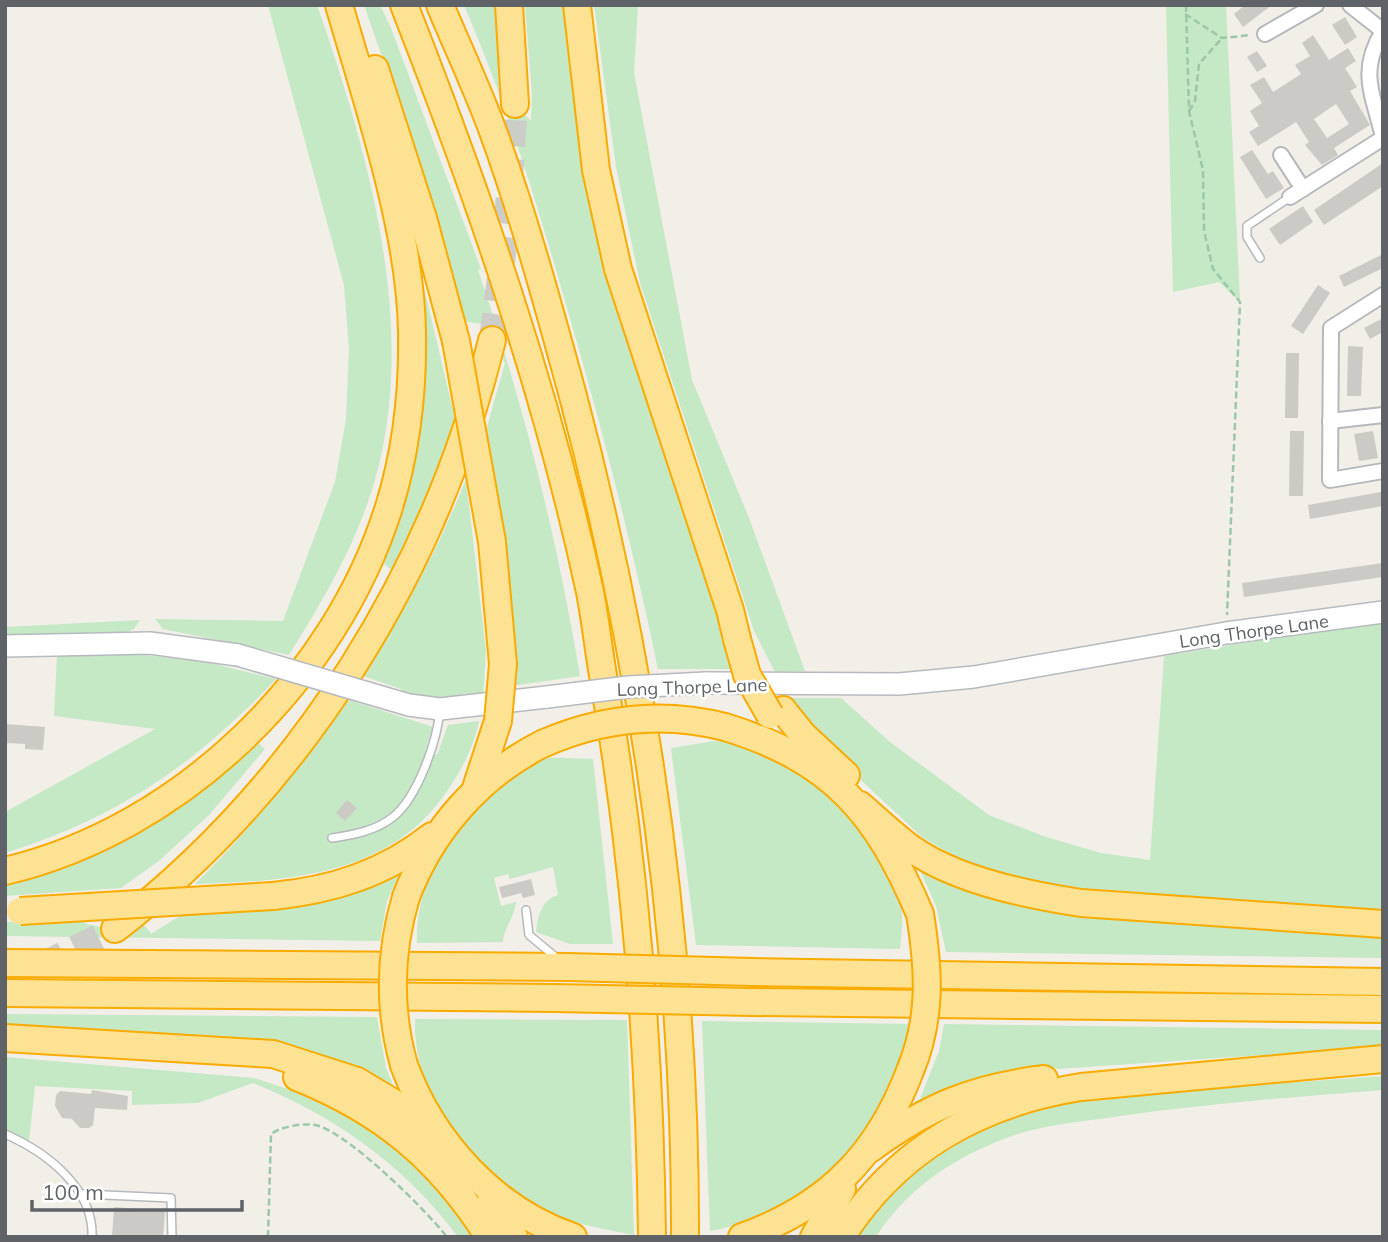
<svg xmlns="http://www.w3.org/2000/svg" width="1388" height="1242" viewBox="0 0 1388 1242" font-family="Mulish,sans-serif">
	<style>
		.green { fill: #c5e8c5 }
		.building { fill: #cccac5; fill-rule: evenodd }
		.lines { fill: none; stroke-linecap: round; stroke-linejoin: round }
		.highway-tunnel { stroke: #ccccc8; stroke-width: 26; stroke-dasharray: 26 13; stroke-linecap: butt }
		.lane-casing { stroke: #b5b8bc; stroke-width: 10 }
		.street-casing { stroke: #b5b8bc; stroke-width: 18 }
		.secondary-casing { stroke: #b6babf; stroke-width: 24 }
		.highway-casing { stroke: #f9ab00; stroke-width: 30 }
		.path { stroke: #9cc7a9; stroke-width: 2.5; stroke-dasharray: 7 3.5; stroke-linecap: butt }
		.lane { stroke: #fff; stroke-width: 7 }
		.street { stroke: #fff; stroke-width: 14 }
		.secondary { stroke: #fff; stroke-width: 21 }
		.highway { stroke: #fde293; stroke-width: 26 }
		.secondary-bridge-casing { stroke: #b6babf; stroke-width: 24; stroke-linecap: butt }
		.highway-bridge-casing { stroke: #f9ab00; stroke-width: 30; stroke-linecap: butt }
		.secondary-bridge { stroke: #fff; stroke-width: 21 }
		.highway-bridge { stroke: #fde293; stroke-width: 26 }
		.labels { text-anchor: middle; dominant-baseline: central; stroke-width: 5; stroke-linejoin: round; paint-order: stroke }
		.street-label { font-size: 18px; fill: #5f6368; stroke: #fff }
	</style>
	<rect width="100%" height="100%" fill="#f1efe8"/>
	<!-- green -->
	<g class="green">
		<path d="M268,5H317C370,157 423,341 369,499C350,555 320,605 289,655L163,629L155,619L283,621L335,482L346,419L349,350L344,285Z"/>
		<path d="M364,5H380L391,28L481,269L478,270C523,403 557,537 580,676L512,686L485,434L505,363L482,324L462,321L402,114Z"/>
		<path d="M464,5H494L504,93L531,121L532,95L525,5H566L701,554L734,669H658C633,548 602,427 567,308C538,205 506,103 464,5Z"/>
		<path d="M594,5H638L634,73L692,380L749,518L805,671L775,672L754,631L640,283L616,167Z"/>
		<path d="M1166,5H1226L1240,302L1219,282L1173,292Z"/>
		<path d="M420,271L456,423L433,487L392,570L382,562Z"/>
		<path d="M466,479L486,651L483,697L442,701L399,694L401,689L363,676C403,613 439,548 466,479Z"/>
		<path d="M140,620L134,629L124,633L5,636V627Z"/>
		<path d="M1383,620V911L1106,891L1048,885L1007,876L959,859L922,837L807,730L788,698H841L890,742L989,815L1046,837L1101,853L1150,860L1164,656Z"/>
		<path d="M135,654L206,662L276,679C196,764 117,818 5,853V812L155,729L54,716L57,655Z"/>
		<path d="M349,700L433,727L425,751L437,755L448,725L479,721C473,750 460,773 443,797C384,877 286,881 195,884C253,827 301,766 349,700Z"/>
		<path d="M721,740C793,758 854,804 887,870C893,882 900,897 902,911C903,923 901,937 900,949L696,945L671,748Z"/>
		<path d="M257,742L265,749L209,815L160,860L121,888L5,896V886C103,864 182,807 257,742Z"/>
		<path d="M567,758L593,759L613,944H570L536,932C538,916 541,900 558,895L553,867L510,879L508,874L494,878L501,906L516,902C514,919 504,927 503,942L417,943C415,878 454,822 504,783C515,774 527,765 540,760C548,757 559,758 567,758Z"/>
		<path d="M402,868L387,901L380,941L5,936V922L83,918L86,924L128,932L142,922L151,934L183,914L272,907Z"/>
		<path d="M922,868C1002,914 1096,916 1186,922C1252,926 1317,931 1383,935V958L946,952L936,906L920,870Z"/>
		<path d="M5,1014L377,1017L386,1068L399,1099L365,1079L138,1036L5,1025Z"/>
		<path d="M415,1019L627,1020L634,1235C607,1230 580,1225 555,1215C480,1183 412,1102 415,1019Z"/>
		<path d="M702,1021L912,1024C905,1046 900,1070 890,1091C857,1162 787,1218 710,1231Z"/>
		<path d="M944,1024L1383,1030V1047L997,1073L965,1082L918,1104L939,1051Z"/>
		<path d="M5,1057L254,1078L322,1100L361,1121L424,1170L476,1237H458C407,1167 332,1114 253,1083L198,1103L132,1105V1091L35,1086L29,1141L5,1130Z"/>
		<path d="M1383,1076V1090C1293,1097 1203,1104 1113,1117C1080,1122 1041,1125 1009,1137C955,1157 908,1187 876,1237H853L876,1205L947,1143L994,1119L1075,1098Z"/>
	</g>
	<!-- building -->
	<g class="building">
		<path d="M1245,5H1272L1243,27L1234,14Z"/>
		<path d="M1345,17L1357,37L1345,45L1332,25Z"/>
		<path d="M1313,35L1329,60L1348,48L1356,61L1345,68L1357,87L1350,91L1370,125L1334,148L1338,155L1322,165L1305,145L1309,142L1296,122L1258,146L1249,132L1259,126L1250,111L1262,103L1250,85L1264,77L1273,92L1301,74L1295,65L1310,56L1302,43ZM1336,104L1349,124L1327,138L1314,119Z"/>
		<path d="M1257,51L1267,66L1257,72L1247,57Z"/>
		<path d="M1252,150L1268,174L1273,171L1284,188L1266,199L1240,157Z"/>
		<path d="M1383,163V186L1324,225L1314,210Z"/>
		<path d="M1303,206L1313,222L1280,245L1269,229Z"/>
		<path d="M1383,254V268L1344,287L1339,276Z"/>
		<path d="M1318,285L1330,293L1303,334L1291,326Z"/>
		<path d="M1383,318V332L1370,339L1364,328Z"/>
		<path d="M1348,346L1363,347L1361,396H1347Z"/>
		<path d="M1286,353H1299L1298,418H1285Z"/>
		<path d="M1290,431H1304L1303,496H1289Z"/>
		<path d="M1373,431L1378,458L1359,461L1354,434Z"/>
		<path d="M1381,492L1383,506L1310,519L1308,505Z"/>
		<path d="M1383,563V577L1244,597L1242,583Z"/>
		<path d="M5,724L45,727L43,750L25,749V744L5,743Z"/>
		<path d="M347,800L357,808L345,821L336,813Z"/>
		<path d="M531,879L535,895L523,898L521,893L502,898L499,887Z"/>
		<path d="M92,1090L128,1096L127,1110L95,1108L93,1125L89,1128H80L72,1119L62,1118L55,1106L56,1095L60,1091L91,1094Z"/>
		<path d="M114,1207L165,1211L163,1237H112Z"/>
	</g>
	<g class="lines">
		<!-- highway-tunnel -->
		<g class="highway-tunnel">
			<path d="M492,340L507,222L515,104"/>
			<path d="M5,983L115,929"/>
		</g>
		<defs>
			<g id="lane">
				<path d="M1260,258L1247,237V226L1290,197"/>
				<path d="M332,838C352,835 376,831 393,817C418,797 437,741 440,710"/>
				<path d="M526,910L529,935L558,959"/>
				<path d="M5,1134C46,1152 94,1188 92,1237"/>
				<path d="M83,1194L171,1198L172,1237"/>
			</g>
			<g id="street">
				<path d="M1350,5L1383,31"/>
				<path d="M1383,31C1358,72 1373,94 1383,137"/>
				<path d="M1265,34L1316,5"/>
				<path d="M1281,155L1303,189"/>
				<path d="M1290,197L1383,138"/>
				<path d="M1383,295L1331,328L1330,480L1383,471"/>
				<path d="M1330,421L1383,415"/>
			</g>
			<g id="secondary">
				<path d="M5,646L150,643L238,655"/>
				<path d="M706,683L899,684L974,677L1226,633L1383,612"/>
				<path d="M409,705L440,709L547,697"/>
			</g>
			<g id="highway">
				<path d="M404,5C479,196 547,392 590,592C596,623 599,655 605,687C636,869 650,1052 652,1237"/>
				<path d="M440,5C458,48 478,90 494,134C525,220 549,308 573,396C646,672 686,951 685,1237"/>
				<path d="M509,5L515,104"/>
				<path d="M577,5L596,170L618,269L730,610L737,639"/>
				<path d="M375,69L423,218L456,341"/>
				<path d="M492,542L503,664"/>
				<path d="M783,710L803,735L846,775"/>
				<path d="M725,727C833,760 877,813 920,914"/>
				<path d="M476,788L498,721"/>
				<path d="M860,805C876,819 892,834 909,847C954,880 1027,895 1081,903L1383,924"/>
				<path d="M5,871C182,829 335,679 389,507C406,452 413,391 412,333C411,231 368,105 339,5"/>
				<path d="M273,896C332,890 384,874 432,836"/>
				<path d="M406,897C431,831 479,776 542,744"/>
				<path d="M115,929C302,785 436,570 492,340"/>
				<path d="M5,963L568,967"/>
				<path d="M752,972L1383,982"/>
				<path d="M5,993L555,998"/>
				<path d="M752,1002L1383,1009"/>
				<path d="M5,1038L273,1054L357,1081L392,1102L443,1140"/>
				<path d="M404,1065C432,1142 494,1210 573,1237"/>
				<path d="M297,1077C382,1111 440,1159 489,1237"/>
				<path d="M870,1149C928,1106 973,1088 1044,1079"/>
				<path d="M491,1195L514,1237"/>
				<path d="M742,1237C827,1207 878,1155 910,1071"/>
				<path d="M814,1237L842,1189"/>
				<path d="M841,1237C897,1149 979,1103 1081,1087L1383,1059"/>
			</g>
		</defs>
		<!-- lane casing -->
		<use href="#lane" class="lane-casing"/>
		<!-- street casing -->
		<use href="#street" class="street-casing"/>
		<!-- secondary casing -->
		<use href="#secondary" class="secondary-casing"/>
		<!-- highway casing -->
		<use href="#highway" class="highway-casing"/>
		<!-- path -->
		<g class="path">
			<path d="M1186,5L1189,111L1203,170L1204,231L1213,269L1240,302L1227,615"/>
			<path d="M1185,14L1222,38L1251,35"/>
			<path d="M1189,111L1195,101L1199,64L1222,38"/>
			<path d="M268,1237L271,1134C282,1126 306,1122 319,1126C352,1137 425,1209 447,1237"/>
		</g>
		<!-- lane -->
		<use href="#lane" class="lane"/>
		<!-- street -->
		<use href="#street" class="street"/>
		<!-- secondary -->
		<use href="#secondary" class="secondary"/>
		<!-- highway -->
		<use href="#highway" class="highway"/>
		<defs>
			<g id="secondary-bridge">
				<path d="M238,655L409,705"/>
				<path d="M547,697L628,687L706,683"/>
			</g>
			<g id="highway-bridge">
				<path d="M456,341L492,542"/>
				<path d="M737,639L747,675L770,715"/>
				<path d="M498,721L503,664"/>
				<path d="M542,744C601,718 662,711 725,727"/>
				<path d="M20,911L273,896"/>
				<path d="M568,967L752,972"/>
				<path d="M555,998L752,1002"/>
				<path d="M404,1065C388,1008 389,954 406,897"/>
				<path d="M910,1071C932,1018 929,970 920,914"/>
			</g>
		</defs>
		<!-- secondary-bridge casing -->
		<use href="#secondary-bridge" class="secondary-bridge-casing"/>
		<!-- highway-bridge casing -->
		<use href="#highway-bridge" class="highway-bridge-casing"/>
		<!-- secondary-bridge -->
		<use href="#secondary-bridge" class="secondary-bridge"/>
		<!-- highway-bridge -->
		<use href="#highway-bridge" class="highway-bridge"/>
	</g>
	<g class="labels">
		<!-- street labels -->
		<g class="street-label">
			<text transform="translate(1254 631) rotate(-8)">Long Thorpe Lane</text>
			<text transform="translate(692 687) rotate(-2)">Long Thorpe Lane</text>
		</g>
	</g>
	<!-- border -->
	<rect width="1388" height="1242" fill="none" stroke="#5f6368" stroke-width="14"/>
	<!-- scale -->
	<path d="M32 1200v10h210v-10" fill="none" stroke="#5f6368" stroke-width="3.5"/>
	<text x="42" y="1200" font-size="21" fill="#5f6368" stroke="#ffffff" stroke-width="5" paint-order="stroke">100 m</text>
</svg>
